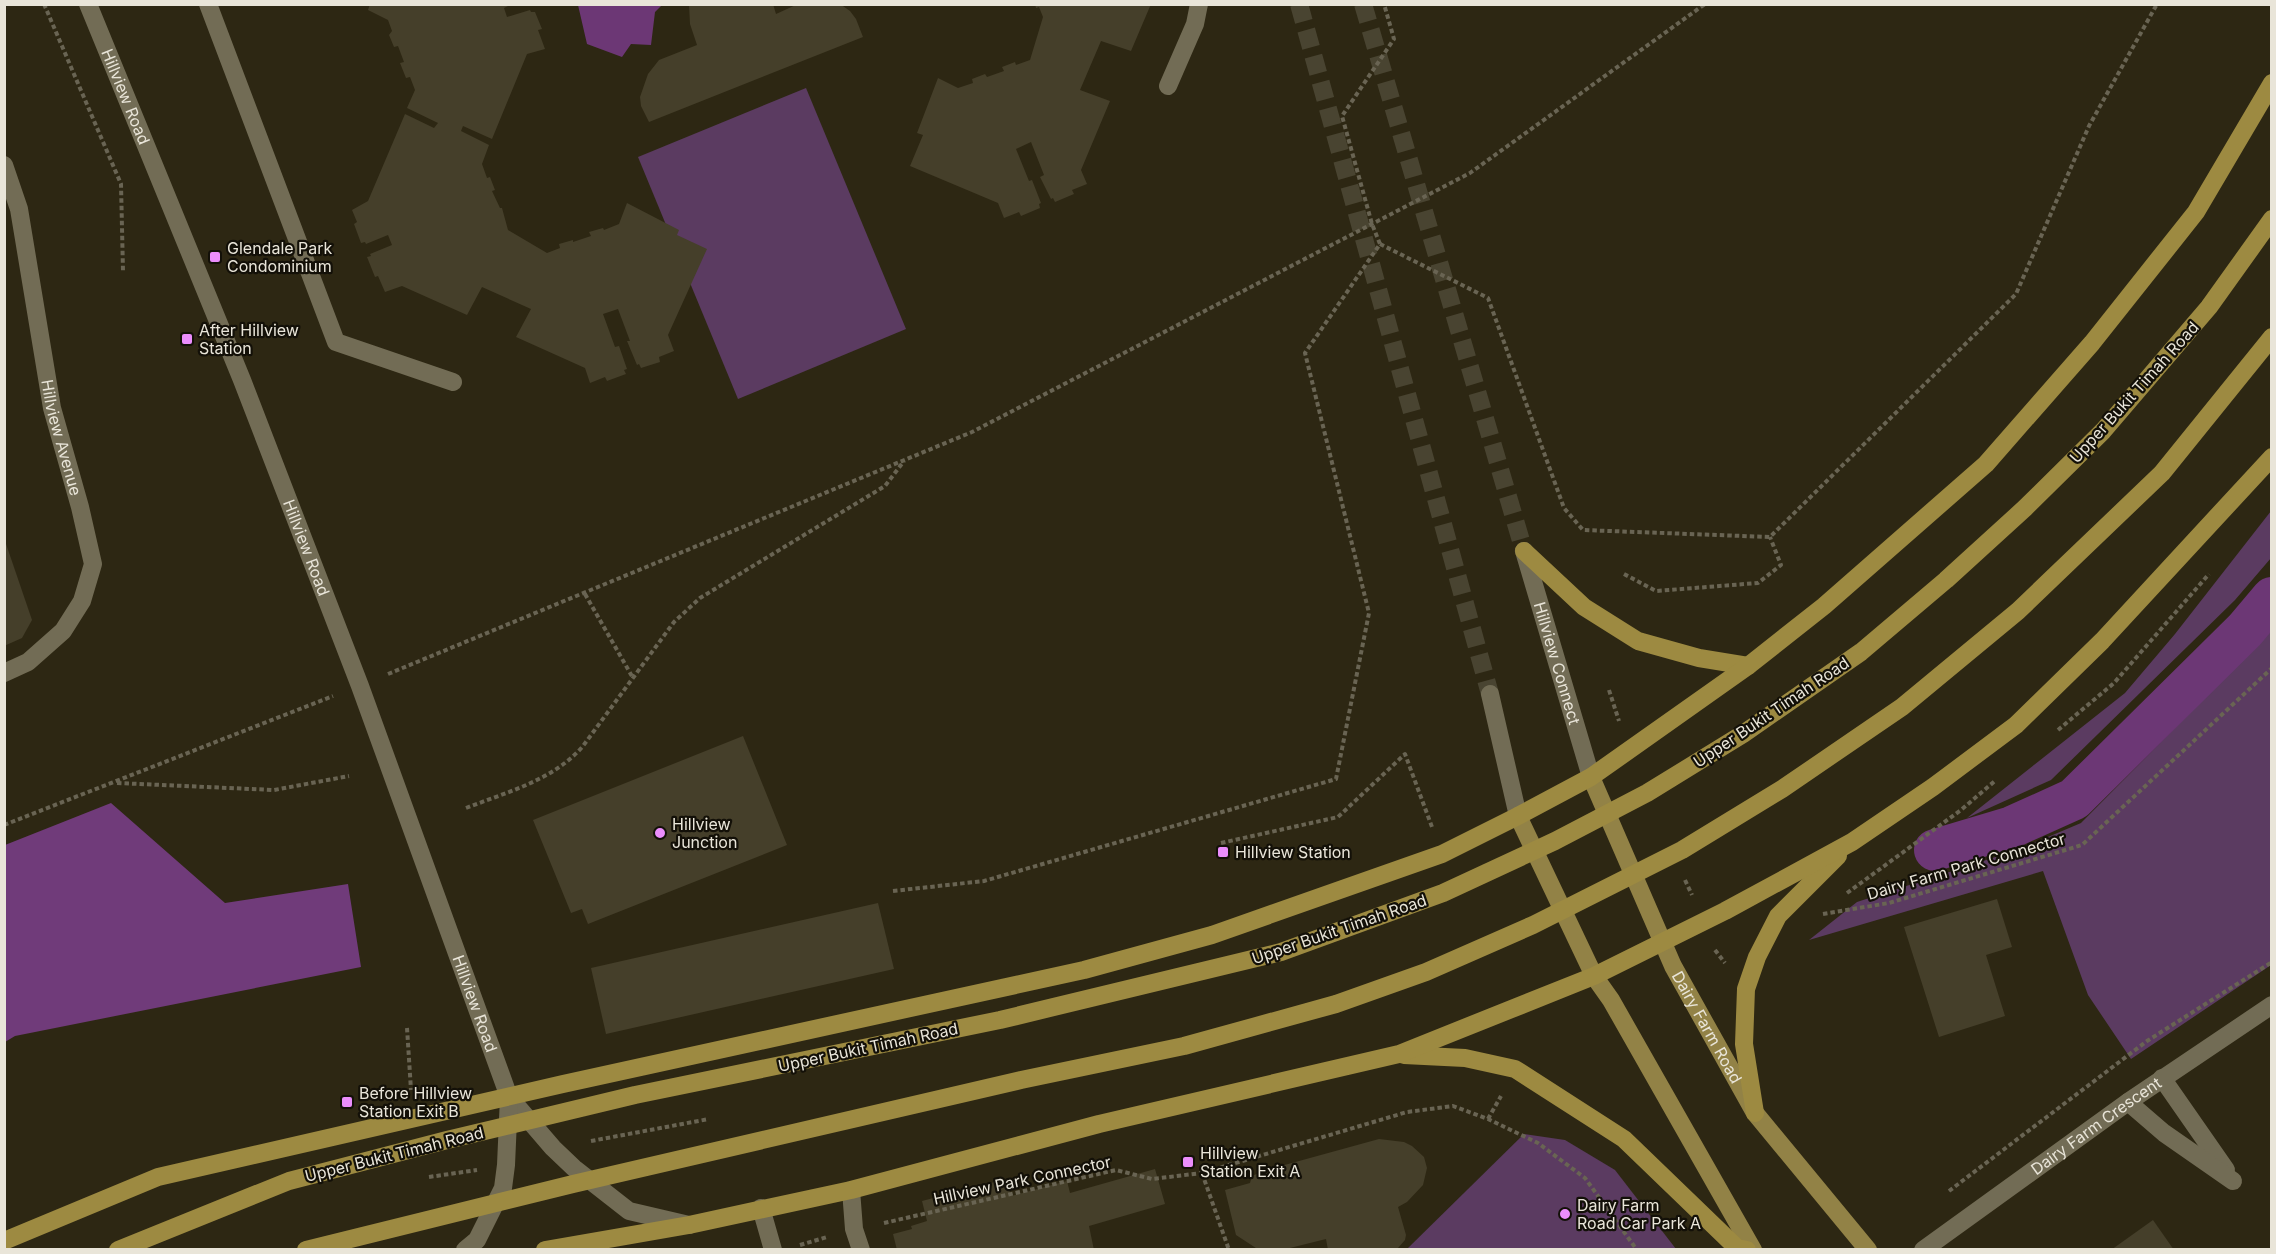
<svg xmlns="http://www.w3.org/2000/svg" width="2276" height="1254" viewBox="0 0 2276 1254" font-family="Inter,sans-serif">
	<style>
		.green { fill: #5b3b61 }
		.forest { fill: #703b7a }
		.water { fill: #6c3775 }
		.lines { fill: none; stroke-linecap: round; stroke-linejoin: round }
		.canal { stroke: #6c3775; stroke-width: 42 }
		.building { fill: #453f2a }
		.tertiary-tunnel { stroke: #494431; stroke-width: 18; stroke-dasharray: 18 9; stroke-linecap: butt }
		.path { stroke: #696453; stroke-width: 4; stroke-dasharray: 4.5 3; stroke-linecap: butt }
		.service { stroke: #726c55; stroke-width: 18 }
		.minor { stroke: #726c55; stroke-width: 18 }
		.tertiary { stroke: #726c55; stroke-width: 18 }
		.primary { stroke: #928246; stroke-width: 18 }
		.trunk { stroke: #9d8a41; stroke-width: 18 }
		.poi-dot { fill: #eb8dfc; stroke: #131008; stroke-width: 2 }
		.labels { text-anchor: middle; dominant-baseline: central; stroke-width: 4.5; stroke-linejoin: round; paint-order: stroke }
		.street-label { font-size: 16px; fill: #e9e5d9; stroke: #131008 }
		.poi-label { font-size: 16px; fill: #e9e5d9; stroke: #131008; text-anchor: start }
	</style>
	<rect width="100%" height="100%" fill="#2d2713"/>
	<!-- green -->
	<g class="green">
		<path d="M806,88L906,329L738,399L638,157Z"/>
		<path d="M2271,511V558L2235,600L2051,780L1967,818L2125,693L2175,634Z"/>
		<path d="M2271,631V965L2131,1059L2088,995L2043,871L1809,940L1857,902L2017,850L2081,823Z"/>
		<path d="M1524,1134L1565,1140L1615,1170L1676,1249H1407Z"/>
	</g>
	<!-- forest -->
	<path class="forest" d="M111,803L225,903L348,884L361,967L15,1036L5,1042V845Z"/>
	<!-- water -->
	<path class="water" d="M578,5V4L662,5L655,12L651,45L631,44L622,57L587,44Z"/>
	<g class="lines">
		<!-- canal -->
		<path class="canal" d="M1935,850L2012,827L2074,799L2245,630L2272,598"/>
	</g>
	<!-- building -->
	<g class="building">
		<path d="M370,4H512L504,8L507,17L530,10L531,12H535L542,29L538,30L545,49L527,54L492,139L463,126L461,131L489,145L482,164L487,178L490,177L495,190L492,191L500,208H502L508,230L547,253L560,248L559,244L573,240V242L591,236L589,232L603,228L604,230L619,224L627,203L679,230L677,235L707,249L668,335L674,351L659,357L660,362L641,368L639,364L637,365L627,341H630L618,309L603,314L615,347L619,346L627,369L624,370L626,374L607,381L605,377L590,383L585,368L516,337L531,309L482,287L467,315L402,286L385,292L378,276L375,277L367,257L371,256L370,254L392,245L388,235L366,244L365,242L361,243L354,224L357,222L352,210L368,201L405,114L434,128L438,123L407,108L415,90L410,77L406,78L400,63L404,62L398,46L394,47L389,35L392,31L388,20L368,10Z"/>
		<path d="M689,4H773L776,14L798,4H840L850,11L856,19L863,37L649,122L641,106L640,97L648,74L659,60L697,45L690,24Z"/>
		<path d="M1035,4H1151L1131,51L1101,41L1080,90L1110,101L1081,170L1087,184L1072,190L1074,194L1055,202L1053,198L1051,199L1040,177L1044,175L1031,142L1016,149L1029,181L1032,180L1041,203L1039,204L1040,208L1021,216L1019,212L1004,218L998,203L910,166L923,135L917,133L938,78L958,88L973,83L972,79L985,74L987,77L1004,71L1002,67L1015,62L1016,65L1030,60L1043,17L1039,7L1036,8Z"/>
		<path d="M4,538L32,620L22,638L4,646Z"/>
		<path d="M743,736L787,845L588,924L582,909L571,913L533,820Z"/>
		<path d="M1997,899L2012,947L1986,955L2005,1016L1939,1037L1904,927Z"/>
		<path d="M878,903L894,969L606,1034L591,968Z"/>
		<path d="M1379,1139L1404,1142L1412,1146L1424,1157L1427,1168L1423,1185L1407,1202L1398,1207L1406,1235L1405,1240L1398,1248L1328,1250L1326,1239L1282,1250H1259L1236,1235L1225,1190L1250,1183L1252,1176L1263,1171Z"/>
		<path d="M1155,1169L1165,1204L1089,1226L1094,1250H897L893,1234L912,1229L911,1226L927,1221L922,1201L1006,1179L1011,1196L1067,1181L1070,1193Z"/>
		<path d="M2153,1220L2174,1250H2111Z"/>
	</g>
	<g class="lines">
		<!-- tertiary-tunnel -->
		<g class="tertiary-tunnel">
			<path d="M1299,4L1490,694"/>
			<path d="M1363,4L1524,551"/>
		</g>
		<!-- path -->
		<g class="path">
			<path d="M44,4L121,184L123,271"/>
			<path d="M1380,244L1488,298L1564,508L1583,530L1770,537L2016,294L2089,126L2157,4"/>
			<path d="M1624,574L1656,591L1758,583L1781,565L1770,537"/>
			<path d="M585,594L633,678"/>
			<path d="M388,674L972,432L1470,173L1705,4"/>
			<path d="M1609,690L1619,721"/>
			<path d="M2058,730L2114,683L2209,574"/>
			<path d="M117,783L274,790L349,776"/>
			<path d="M466,808C507,792 554,780 583,746L674,622L700,598L885,486L904,461"/>
			<path d="M4,825L333,696"/>
			<path d="M1221,843L1338,817L1405,754L1432,827"/>
			<path d="M1685,880L1692,895"/>
			<path d="M893,891L984,881L1336,779L1369,613L1305,353L1380,244L1372,224L1342,116L1394,39L1384,4"/>
			<path d="M1847,893L1961,810L1996,780"/>
			<path d="M1823,914L1889,903L2082,845L2272,668"/>
			<path d="M1715,950L1725,963"/>
			<path d="M407,1028L411,1090"/>
			<path d="M1488,1119L1501,1096"/>
			<path d="M591,1141L709,1119"/>
			<path d="M1202,1173L1229,1250"/>
			<path d="M429,1177L477,1170"/>
			<path d="M1949,1191L2147,1041L2272,962"/>
			<path d="M884,1223L1116,1170L1152,1179L1202,1173L1407,1112L1453,1106L1488,1119L1538,1143L1585,1178L1637,1250"/>
			<path d="M800,1245L827,1237"/>
		</g>
		<!-- service -->
		<g class="service">
			<path d="M208,4L336,342L453,382"/>
			<path d="M1168,86L1195,24L1199,4"/>
			<path id="s1" d="M4,165L19,209L52,408L80,507L93,564L82,601L63,631L28,662L4,673"/>
			<path d="M2162,1078L2226,1170"/>
			<path d="M2128,1102L2164,1133L2233,1181"/>
			<path d="M851,1190L854,1229L861,1250"/>
			<path d="M761,1208L773,1250"/>
		</g>
		<!-- minor -->
		<path class="minor" id="s2" d="M1923,1250L2128,1102L2272,1005"/>
		<!-- tertiary -->
		<g class="tertiary">
			<path id="s3" d="M88,4L242,380L360,686L509,1097L553,1148L574,1168L629,1211L689,1225"/>
			<path id="s4" d="M1524,551L1591,777"/>
			<path d="M1490,694L1518,816"/>
			<path d="M465,1250L477,1240L503,1188L506,1165L509,1097"/>
		</g>
		<!-- primary -->
		<g class="primary">
			<path id="s5" d="M1591,777L1673,966L1755,1113L1868,1250"/>
			<path d="M1518,816L1594,976L1611,1000L1753,1250"/>
		</g>
		<!-- trunk -->
		<g class="trunk">
			<path d="M1524,551L1584,607L1638,641L1699,658L1748,666"/>
			<path d="M1404,1055L1465,1058L1515,1069L1624,1139L1737,1248L1747,1250"/>
			<path d="M1755,1113L1744,1044L1746,989L1757,957L1778,916L1838,856"/>
			<path d="M4,1241L158,1177L563,1084L1084,970L1212,935L1442,854L1518,816L1591,777L1748,666L1824,606L1986,464L2092,343L2196,212L2272,83"/>
			<path d="M118,1250L289,1181L447,1140L635,1095L1000,1020L1281,952L1443,893L1555,841L1647,793L1743,734L1861,652L1946,580L2025,508L2103,431L2209,307L2272,219"/>
			<path d="M306,1250L573,1184L1021,1080L1184,1046L1336,1004L1426,972L1533,925L1682,850L1782,789L1902,707L2018,611L2162,473L2272,337"/>
			<path d="M545,1250L689,1225L851,1190L1099,1124L1399,1054L1594,976L1725,911L1852,842L1933,787L2016,725L2102,641L2272,457"/>
		</g>
	</g>
	<!-- markers -->
	<g class="poi-dot">
		<rect x="209" y="251" width="12" height="12" rx="3"/>
		<rect x="181" y="333" width="12" height="12" rx="3"/>
		<circle cx="660" cy="833" r="6"/>
		<rect x="1217" y="846" width="12" height="12" rx="3"/>
		<rect x="341" y="1096" width="12" height="12" rx="3"/>
		<rect x="1182" y="1156" width="12" height="12" rx="3"/>
		<circle cx="1565" cy="1214" r="6"/>
	</g>
	<g class="labels">
		<!-- street labels -->
		<g class="street-label">
			<text stroke="none"><textPath href="#s3" startOffset="100">Hillview Road</textPath></text>
			<text transform="translate(2134 392) rotate(-48)">Upper Bukit Timah Road</text>
			<text stroke="none"><textPath href="#s1" startOffset="279">Hillview Avenue</textPath></text>
			<text stroke="none"><textPath href="#s3" startOffset="586">Hillview Road</textPath></text>
			<text stroke="none"><textPath href="#s4" startOffset="117">Hillview Connect</textPath></text>
			<text transform="translate(1771 712) rotate(-34)">Upper Bukit Timah Road</text>
			<text transform="translate(1966 866) rotate(-16)">Dairy Farm Park Connector</text>
			<text transform="translate(1339 929) rotate(-19)">Upper Bukit Timah Road</text>
			<text stroke="none"><textPath href="#s3" startOffset="1072">Hillview Road</textPath></text>
			<text stroke="none"><textPath href="#s5" startOffset="276">Dairy Farm Road</textPath></text>
			<text transform="translate(868 1047) rotate(-12)">Upper Bukit Timah Road</text>
			<text stroke="none"><textPath href="#s2" startOffset="213">Dairy Farm Crescent</textPath></text>
			<text transform="translate(394 1154) rotate(-14)">Upper Bukit Timah Road</text>
			<text transform="translate(1022 1180) rotate(-12)">Hillview Park Connector</text>
		</g>
		<!-- poi labels -->
		<g class="poi-label">
			<text x="227" y="248">Glendale Park<tspan x="227" dy="18">Condominium</tspan></text>
			<text x="199" y="330">After Hillview<tspan x="199" dy="18">Station</tspan></text>
			<text x="672" y="824">Hillview<tspan x="672" dy="18">Junction</tspan></text>
			<text x="1235" y="852">Hillview Station</text>
			<text x="359" y="1093">Before Hillview<tspan x="359" dy="18">Station Exit B</tspan></text>
			<text x="1200" y="1153">Hillview<tspan x="1200" dy="18">Station Exit A</tspan></text>
			<text x="1577" y="1205">Dairy Farm<tspan x="1577" dy="18">Road Car Park A</tspan></text>
		</g>
	</g>
	<!-- border -->
	<rect width="2276" height="1254" fill="none" stroke="#e9e5d9" stroke-width="12"/>
</svg>
